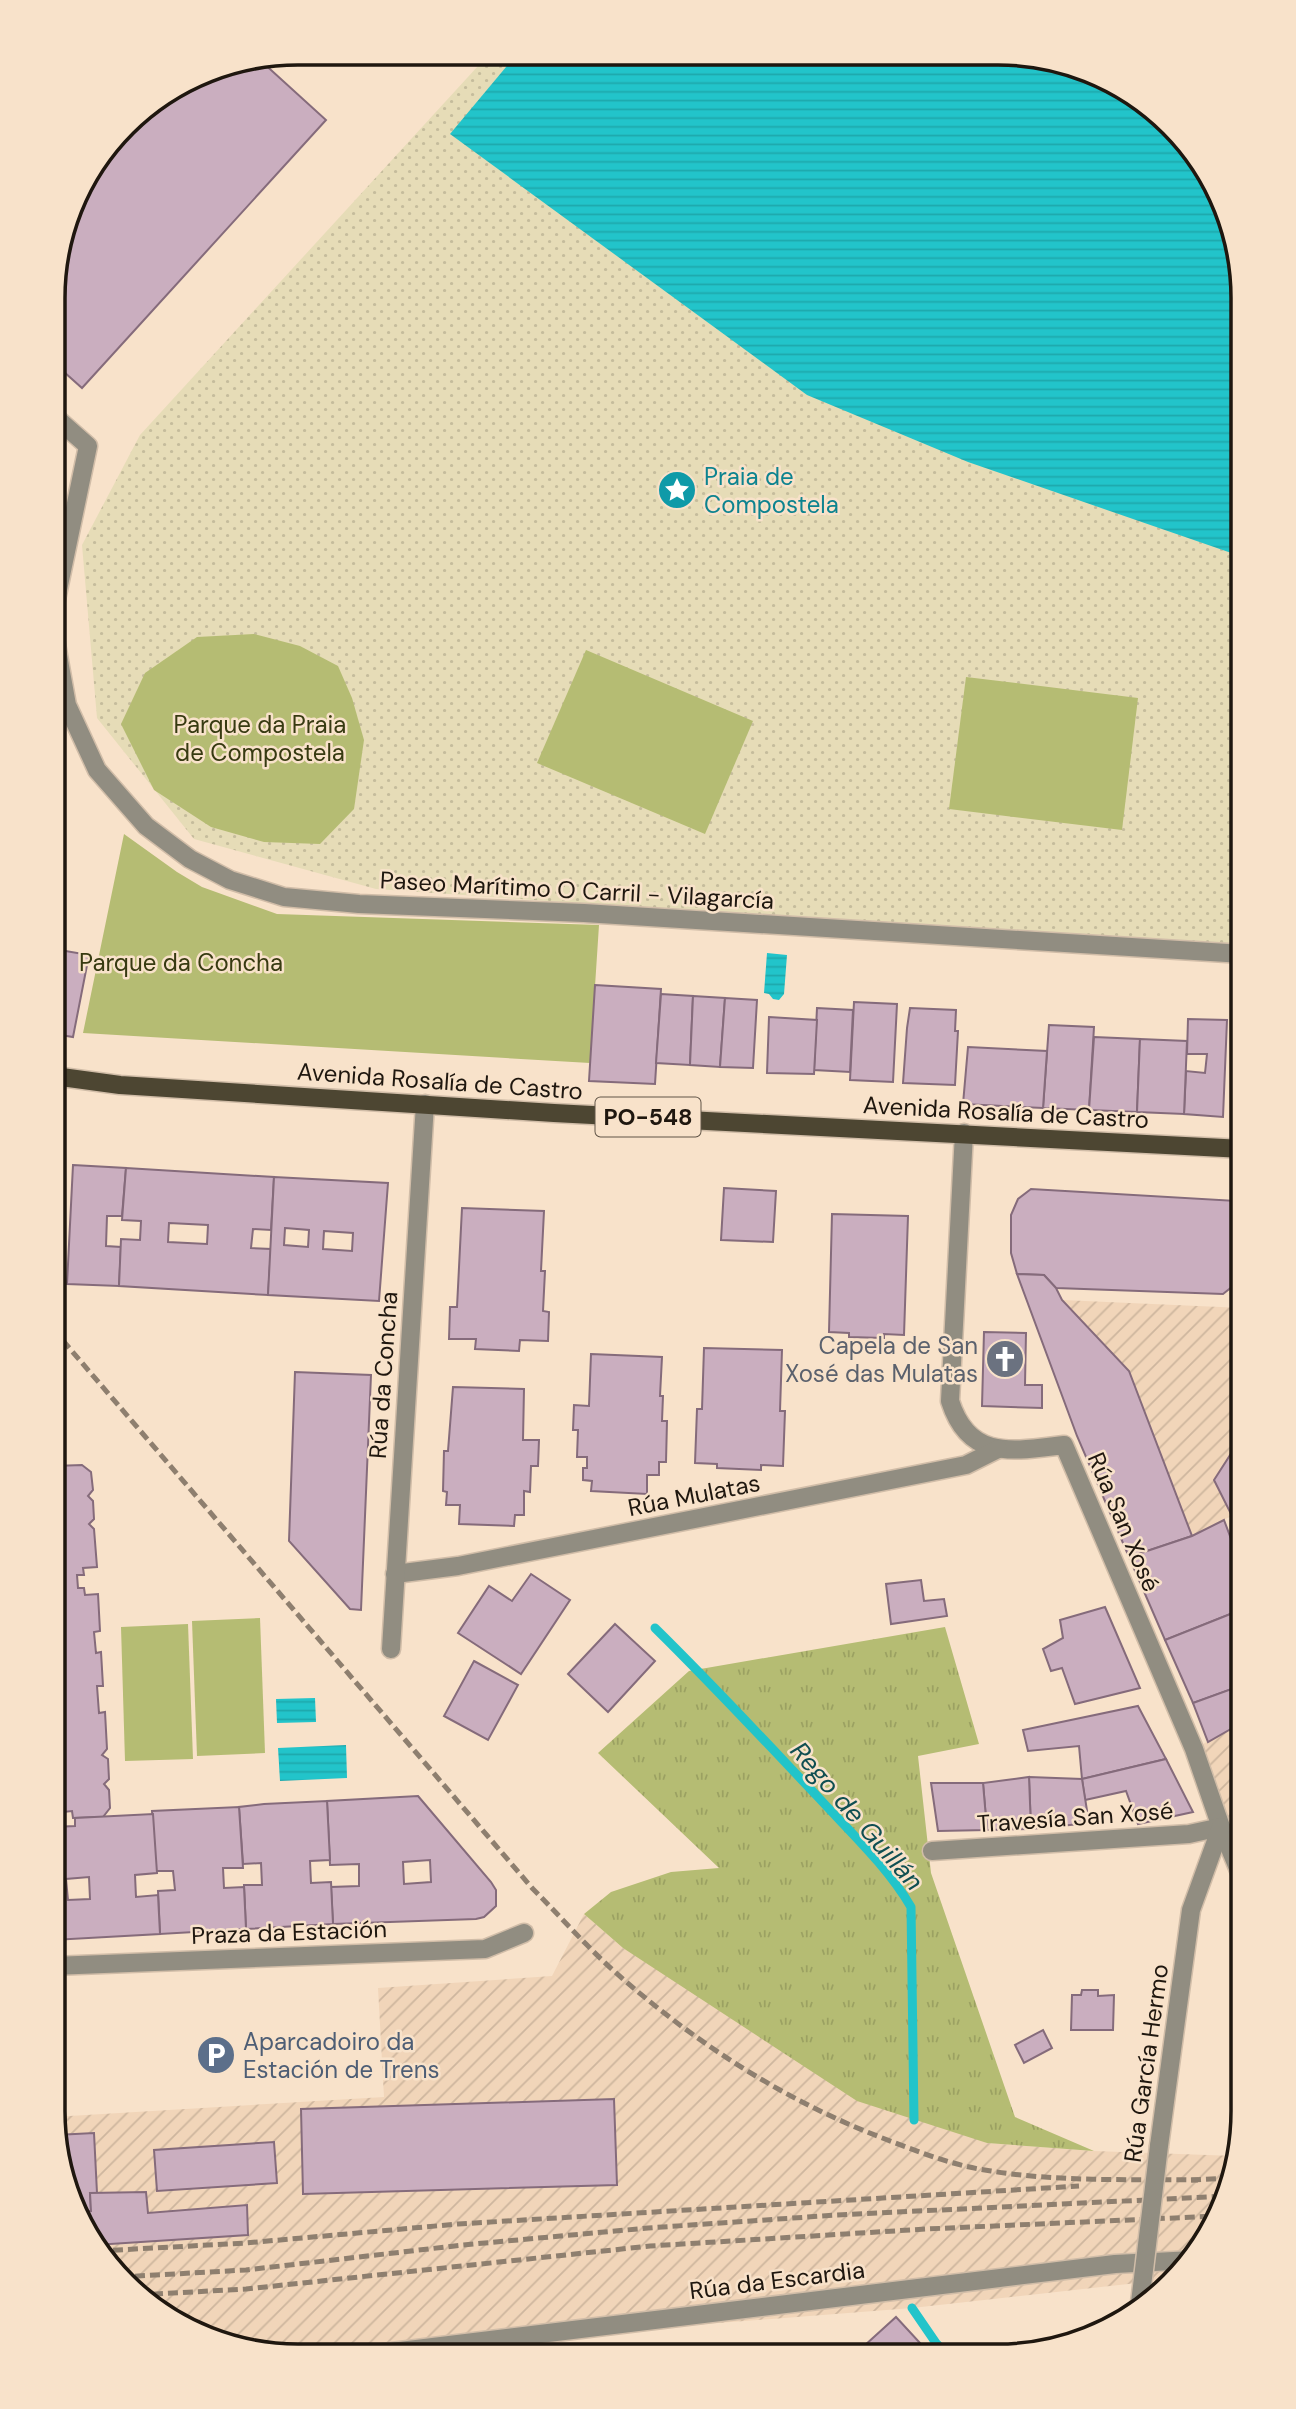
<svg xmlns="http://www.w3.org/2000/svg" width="1296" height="2409" viewBox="0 0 1296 2409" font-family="'DM Sans',sans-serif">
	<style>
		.industrial { fill: url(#industrial-furrows) }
		.grass { fill: url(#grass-tufts) }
		.sand { fill: url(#sand-dots) }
		.green { fill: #b5bc73 }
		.water { fill: url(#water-rules) }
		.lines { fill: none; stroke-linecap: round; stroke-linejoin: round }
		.stream { stroke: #22c4ca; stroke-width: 9 }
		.building { fill: #caaebf; stroke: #856b7b; stroke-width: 2; fill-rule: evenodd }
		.street-casing { stroke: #d1bda8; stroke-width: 21 }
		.primary-casing { stroke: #d1bda8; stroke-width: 21 }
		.street { stroke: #918d81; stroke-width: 18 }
		.primary { stroke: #4d4632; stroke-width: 18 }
		.rail { stroke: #8e7f6f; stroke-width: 5; stroke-dasharray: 10 5; stroke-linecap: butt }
		.street-bridge-casing { stroke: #d1bda8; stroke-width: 21; stroke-linecap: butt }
		.street-bridge { stroke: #918d81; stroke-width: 18 }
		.labels { text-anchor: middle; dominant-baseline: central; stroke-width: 5; stroke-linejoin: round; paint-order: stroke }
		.shield { fill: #f8e2ca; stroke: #605447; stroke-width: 2 }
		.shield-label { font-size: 23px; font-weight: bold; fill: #1f170f }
		.culture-label { font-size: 24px; fill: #0d838f; stroke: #f8e2ca; text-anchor: start }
		.park-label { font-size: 24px; fill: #373a11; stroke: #f8e2ca }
		.street-label { font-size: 24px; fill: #1f170f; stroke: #f8e2ca }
		.worship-label { font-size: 24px; fill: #5b616d; stroke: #f8e2ca; text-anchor: end }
		.service-label { font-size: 24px; fill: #4e5e75; stroke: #f8e2ca; text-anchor: start }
		.water-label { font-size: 26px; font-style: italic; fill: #104f52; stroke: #f8e2ca }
		.rim { fill: none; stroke: #1f170f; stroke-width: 3.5 }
	</style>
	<defs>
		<pattern id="industrial-furrows" width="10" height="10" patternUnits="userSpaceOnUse" patternTransform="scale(1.75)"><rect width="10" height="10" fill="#f1d5b9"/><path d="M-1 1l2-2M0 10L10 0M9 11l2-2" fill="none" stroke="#ceb69e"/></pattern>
		<pattern id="grass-tufts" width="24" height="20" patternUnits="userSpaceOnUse" patternTransform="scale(1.75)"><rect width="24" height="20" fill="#b5bc73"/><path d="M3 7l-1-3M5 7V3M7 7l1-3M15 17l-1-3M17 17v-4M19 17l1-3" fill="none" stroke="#9ba162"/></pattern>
		<pattern id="sand-dots" width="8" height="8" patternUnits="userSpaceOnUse" patternTransform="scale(1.75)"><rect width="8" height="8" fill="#e6dcb7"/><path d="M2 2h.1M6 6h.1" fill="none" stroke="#c5bc9c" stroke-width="1.8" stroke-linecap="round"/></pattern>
		<pattern id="water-rules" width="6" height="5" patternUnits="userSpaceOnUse" patternTransform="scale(1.75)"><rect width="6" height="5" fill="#22c4ca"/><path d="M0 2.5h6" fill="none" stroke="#1ea8ac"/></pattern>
	</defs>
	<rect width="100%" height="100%" fill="#f8e2ca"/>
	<!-- industrial -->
	<g class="industrial">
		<path d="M1062,1300L1243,1308V1510L1192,1536L1129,1371Z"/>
		<path d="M1243,1722V1809L1234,1819L1236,1864L1194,1749Z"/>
		<path d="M584,1914L623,1948L987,2143L1094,2151L1236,2156L1225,2205L1193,2261L1173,2279L912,2308L435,2345L367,2355L266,2354L148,2306L103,2260L66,2190L53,2117L384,2097L378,1988L552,1976Z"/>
	</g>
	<!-- grass -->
	<path class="grass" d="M945,1627L979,1744L918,1756L931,1873L1015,2117L1094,2151L987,2143L857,2101L623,1948L584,1914L611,1892L671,1872L719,1868L598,1753L689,1671Z"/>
	<!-- sand -->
	<path class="sand" d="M489,54L977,57L1243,313V949L376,889L194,839L97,718L82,545L140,435Z"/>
	<!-- green -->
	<g class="green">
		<path d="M254,634L300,646L338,666L352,698L364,740L354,809L320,844L264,842L211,827L154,790L121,724L145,673L197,637Z"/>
		<path d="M586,650L753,721L705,834L537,763Z"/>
		<path d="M966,677L1138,698L1122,830L949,809Z"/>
		<path d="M124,834L177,872L202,887L277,914L599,925L590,1063L83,1033Z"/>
		<path d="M260,1618L265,1753L197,1756L192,1621Z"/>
		<path d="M188,1624L193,1759L125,1761L121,1627Z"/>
	</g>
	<!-- water -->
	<g class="water">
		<path d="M517,54L1045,57L1160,113L1230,219L1243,298V557L968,462L807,395L450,134Z"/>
		<path d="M767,953L787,955L784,994L779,1000L773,999L769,994L764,993Z"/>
		<path d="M315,1698L316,1722L277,1723L276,1699Z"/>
		<path d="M346,1745L347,1778L280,1781L278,1748Z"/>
	</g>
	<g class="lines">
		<!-- stream -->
		<g class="stream">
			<path d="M655,1628C711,1683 764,1740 818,1797C850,1832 887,1866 911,1907L914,2120"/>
			<path d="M912,2308L936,2343L948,2356"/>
		</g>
	</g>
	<!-- building -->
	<g class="building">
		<path d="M260,60L326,120L82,388L54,363L55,266L78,189L136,114L204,71Z"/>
		<path d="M54,949L89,955L73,1037L54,1034Z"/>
		<path d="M595,985L661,989L655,1084L589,1081Z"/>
		<path d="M661,994L693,996L690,1065L656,1063Z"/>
		<path d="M693,996L725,998L720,1067L690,1065Z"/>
		<path d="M725,998L757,1000L753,1068L720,1067Z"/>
		<path d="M854,1002L897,1004L893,1082L850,1080Z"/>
		<path d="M817,1008L853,1010L850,1072L814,1070Z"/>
		<path d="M910,1008L956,1010L955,1031H958L955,1085L903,1083L907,1028Z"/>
		<path d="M769,1017L817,1020L814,1074L767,1073Z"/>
		<path d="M1188,1019L1227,1020L1223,1117L1184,1114L1186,1071L1205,1073L1207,1054H1187Z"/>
		<path d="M1049,1025L1094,1027L1089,1110L1043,1108Z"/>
		<path d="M1094,1037L1140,1039L1137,1112L1089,1110Z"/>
		<path d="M1140,1039L1187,1041L1184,1114L1137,1112Z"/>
		<path d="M968,1047L1047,1051L1043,1108L963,1104Z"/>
		<path d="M73,1165L126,1168L122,1216H107L106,1246L121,1247L119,1286L67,1284Z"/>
		<path d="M126,1168L274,1177L271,1230L253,1229L251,1248L271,1249L268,1295L119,1286L121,1239L140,1240L141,1221L122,1220ZM169,1223L208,1225L207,1244L168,1242Z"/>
		<path d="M1238,1169H1243V1278L1223,1294L1056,1288L1044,1275L1017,1274L1011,1253V1215L1018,1199L1031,1189L1236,1201Z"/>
		<path d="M274,1177L388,1183L379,1301L268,1295ZM285,1228L309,1230L308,1247L284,1245ZM324,1231L353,1233L352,1251L323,1249Z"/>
		<path d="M724,1188L776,1191L773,1242L721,1240Z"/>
		<path d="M462,1208L544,1211L541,1271H545L543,1311L549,1312L548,1341L520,1340L519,1351L475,1349L476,1339H449L450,1307H457Z"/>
		<path d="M832,1214L908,1216L904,1335L884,1334V1338L849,1337V1333L829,1332Z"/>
		<path d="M1017,1274L1044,1275L1056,1288L1062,1300L1129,1371L1192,1536L1129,1557L1077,1436Z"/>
		<path d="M984,1332L1026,1333L1025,1385H1042V1408L982,1406Z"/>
		<path d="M704,1348L782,1350L780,1411H785L783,1466L761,1465V1470L717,1468V1464L695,1463L697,1409H702Z"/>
		<path d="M591,1354L662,1357L660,1396H663L662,1421H667L666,1462H659V1475H647V1494L591,1491L592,1481L583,1480V1468H587V1457H577L578,1430H573L574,1405L589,1406Z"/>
		<path d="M295,1372L371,1375L361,1610L350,1609L289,1541Z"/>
		<path d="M453,1387L524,1389L523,1440H539L538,1466H531L530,1492L524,1491V1515H515L514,1526L459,1524L460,1505H446L447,1492L443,1491L444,1451H448Z"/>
		<path d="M1243,1435V1474L1231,1489L1243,1510L1232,1516L1214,1480Z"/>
		<path d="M82,1465L91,1472L93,1490L88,1496L93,1501L94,1519L89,1524L94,1529L97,1567L83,1568L84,1575H77L78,1588H84L85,1595L98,1594L100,1631L94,1632L96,1653L101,1652L103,1686H97L99,1713L105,1712L107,1749L102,1755L108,1759L109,1779L104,1784L109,1790L110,1808L103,1817L73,1818L72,1811L54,1813L53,1820V1473L54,1466Z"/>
		<path d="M1224,1520L1243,1571V1609L1165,1640L1129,1557L1192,1536Z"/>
		<path d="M531,1574L570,1600L521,1674L458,1633L489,1586L512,1601Z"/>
		<path d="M921,1580L924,1601L944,1599L947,1616L891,1624L886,1584Z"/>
		<path d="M1105,1607L1140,1688L1075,1704L1062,1668L1051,1671L1043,1649L1063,1638L1060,1620Z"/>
		<path d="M1243,1609V1685L1193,1703L1165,1640Z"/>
		<path d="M615,1624L655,1661L608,1712L568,1674Z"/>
		<path d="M474,1661L518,1685L488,1740L444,1716Z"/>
		<path d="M1237,1687L1243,1704V1722L1208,1742L1193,1703Z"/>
		<path d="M1138,1706L1166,1759L1082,1779L1079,1746L1028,1751L1023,1730Z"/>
		<path d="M1166,1759L1193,1812L1138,1824L1126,1791L1085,1800L1082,1779Z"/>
		<path d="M1029,1777L1082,1779L1089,1823L1031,1829Z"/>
		<path d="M1029,1777L1031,1829L987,1830L983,1783Z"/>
		<path d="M931,1783H983L987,1830L938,1831Z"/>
		<path d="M418,1796L491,1882L496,1890V1906L484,1917L476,1919L333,1924L331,1887L359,1886V1864L330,1865L327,1801ZM430,1860L431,1882L404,1884L403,1862Z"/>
		<path d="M327,1801L330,1860L310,1861L311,1883L331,1882L333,1924L246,1929L244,1885H262L261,1863L243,1864L239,1807L264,1804Z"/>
		<path d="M239,1807L243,1868H223L224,1888L244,1887L246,1929L160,1934L158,1891L175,1890L173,1871H156L152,1811Z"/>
		<path d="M153,1814L157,1873L135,1875L136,1897L158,1895L160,1934L53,1940V1827L75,1826V1818ZM89,1877L90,1899L68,1900L66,1879Z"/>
		<path d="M1082,1990H1098V1996L1114,1995L1113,2030H1071L1072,1995H1081Z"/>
		<path d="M1043,2030L1052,2048L1024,2063L1015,2045Z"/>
		<path d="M614,2099L617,2185L303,2194L301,2109Z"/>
		<path d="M94,2133L97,2193H90L91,2211L77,2212L66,2190L56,2135Z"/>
		<path d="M274,2142L277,2183L157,2191L154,2150Z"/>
		<path d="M146,2192L148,2213L247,2205L248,2235L95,2245L77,2212L91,2211L90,2193Z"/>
		<path d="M896,2317L932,2356H853Z"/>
	</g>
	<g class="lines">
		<defs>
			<g id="street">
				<path d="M54,609L88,446L54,416"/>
				<path d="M54,633L67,705L97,770L146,826L190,859L230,880L284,897L359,904L584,913L1243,954"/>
				<path d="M964,1133L950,1401C969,1461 1013,1451 1064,1445L1194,1749L1221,1827L1243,1880"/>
				<path d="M395,1574L458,1566L966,1465L998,1449"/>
				<path d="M391,1649L425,1104"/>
				<path d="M932,1851L1189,1834L1221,1827"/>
				<path d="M53,1966L485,1949L524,1933"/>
				<path d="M1159,2146L1191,1910L1221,1827"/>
				<path d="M367,2355L1115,2264L1193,2260"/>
			</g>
			<path id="primary" d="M54,1076L120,1085L554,1113L1243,1149"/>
		</defs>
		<!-- street casing -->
		<use href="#street" class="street-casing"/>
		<!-- primary casing -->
		<use href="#primary" class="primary-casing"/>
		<!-- street -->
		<use href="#street" class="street"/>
		<!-- primary -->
		<use href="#primary" class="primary"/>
		<!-- rail -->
		<g class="rail">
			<path d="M53,1329L533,1889C560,1916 586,1946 615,1972C695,2043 785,2101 885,2139C919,2152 954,2166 991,2171C1058,2182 1131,2179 1198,2180"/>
			<path d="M1191,2180L1231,2178"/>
			<path d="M98,2251L246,2243L458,2224L1079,2186"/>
			<path d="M120,2277L246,2270L463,2245L648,2228L837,2215L1227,2196"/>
			<path d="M138,2295L246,2289L650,2246L926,2229L1218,2216"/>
		</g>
		<defs>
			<path id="street-bridge" d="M1139,2311L1159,2146"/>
		</defs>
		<!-- street-bridge casing -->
		<use href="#street-bridge" class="street-bridge-casing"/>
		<!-- street-bridge -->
		<use href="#street-bridge" class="street-bridge"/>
	</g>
	<!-- icons -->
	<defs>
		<symbol id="sight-disc" viewBox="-11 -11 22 22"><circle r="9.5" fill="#0f9aa8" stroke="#f8e2ca"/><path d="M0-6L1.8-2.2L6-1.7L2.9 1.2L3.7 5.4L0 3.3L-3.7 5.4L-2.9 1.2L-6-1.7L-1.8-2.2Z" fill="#fff"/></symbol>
		<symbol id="church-disc" viewBox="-11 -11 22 22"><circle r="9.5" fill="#6b7280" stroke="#f8e2ca"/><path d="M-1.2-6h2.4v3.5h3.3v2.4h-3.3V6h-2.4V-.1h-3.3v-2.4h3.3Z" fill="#fff"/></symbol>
		<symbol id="parking-disc" viewBox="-11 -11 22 22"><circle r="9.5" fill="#5c6f8a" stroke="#f8e2ca"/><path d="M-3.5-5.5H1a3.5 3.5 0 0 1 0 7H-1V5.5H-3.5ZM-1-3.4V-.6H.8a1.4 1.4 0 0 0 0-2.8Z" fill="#fff"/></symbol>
	</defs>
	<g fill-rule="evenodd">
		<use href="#sight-disc" x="655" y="468" width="44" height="44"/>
		<use href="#church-disc" x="983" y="1337" width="44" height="44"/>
		<use href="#parking-disc" x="194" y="2033" width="44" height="44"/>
	</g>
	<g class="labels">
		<!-- shield labels -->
		<rect class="shield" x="595.5" y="1097.5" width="105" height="39" rx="5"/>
		<g class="shield-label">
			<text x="648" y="1117">PO-548</text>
		</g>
		<!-- culture labels -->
		<g class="culture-label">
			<text x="704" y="476">Praia de<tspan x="704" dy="28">Compostela</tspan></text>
		</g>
		<!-- park labels -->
		<g class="park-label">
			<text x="260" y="724">Parque da Praia<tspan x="260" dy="28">de Compostela</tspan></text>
			<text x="181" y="962">Parque da Concha</text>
		</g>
		<!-- street labels -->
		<g class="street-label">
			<text transform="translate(577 890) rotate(3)">Paseo Marítimo O Carril - Vilagarcía</text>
			<text transform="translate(440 1081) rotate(4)">Avenida Rosalía de Castro</text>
			<text transform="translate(1006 1112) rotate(3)">Avenida Rosalía de Castro</text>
			<text transform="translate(383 1375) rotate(-86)">Rúa da Concha</text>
			<text transform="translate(694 1495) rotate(-11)">Rúa Mulatas</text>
			<text transform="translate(1124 1522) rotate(67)">Rúa San Xosé</text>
			<text transform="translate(1075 1817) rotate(-4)">Travesía San Xosé</text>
			<text transform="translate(289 1932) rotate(-2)">Praza da Estación</text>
			<text transform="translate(1146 2063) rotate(-82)">Rúa García Hermo</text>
			<text transform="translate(777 2280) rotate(-7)">Rúa da Escardia</text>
		</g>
		<!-- worship labels -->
		<g class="worship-label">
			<text x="978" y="1345">Capela de San<tspan x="978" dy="28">Xosé das Mulatas</tspan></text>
		</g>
		<!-- service labels -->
		<g class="service-label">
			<text x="243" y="2041">Aparcadoiro da<tspan x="243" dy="28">Estación de Trens</tspan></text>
		</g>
		<!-- water labels -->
		<g class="water-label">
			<text transform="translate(857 1816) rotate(49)">Rego de Guillán</text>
		</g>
	</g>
	<!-- crop -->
	<path d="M0 0H1296V2409H0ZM298 65H998A233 233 0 0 1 1231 298V2111A233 233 0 0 1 998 2344H298A233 233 0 0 1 65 2111V298A233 233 0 0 1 298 65Z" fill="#f8e2ca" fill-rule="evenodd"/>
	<path class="rim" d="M298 65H998A233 233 0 0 1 1231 298V2111A233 233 0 0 1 998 2344H298A233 233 0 0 1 65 2111V298A233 233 0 0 1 298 65Z"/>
</svg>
